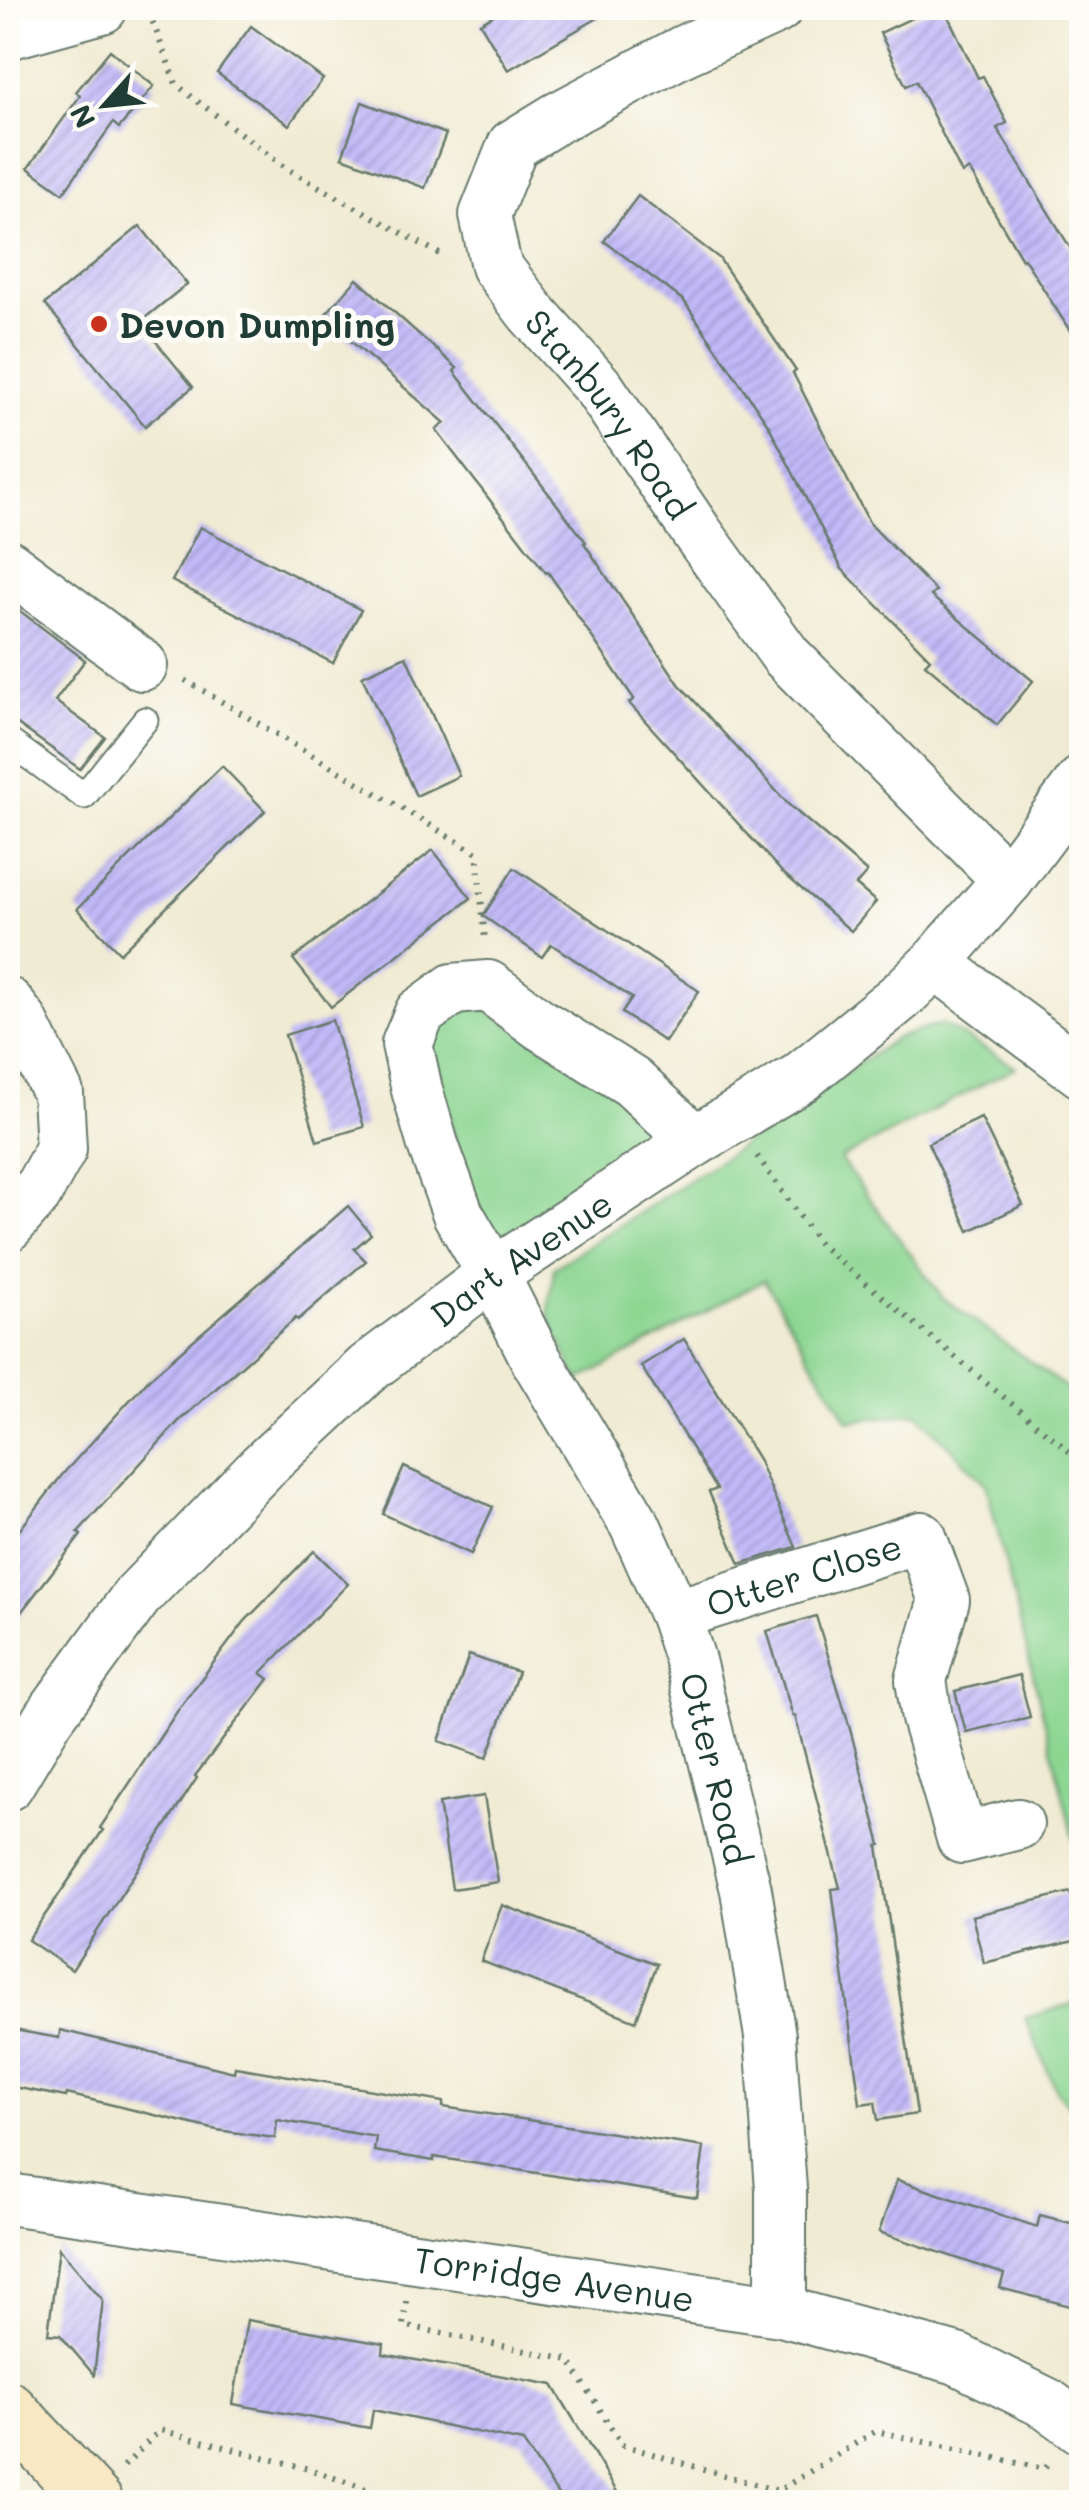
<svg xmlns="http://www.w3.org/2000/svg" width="1089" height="2510" viewBox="0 0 1089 2510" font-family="Mali,sans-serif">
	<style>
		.green { fill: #8cd692; stroke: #568a63; stroke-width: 2.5 }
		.building { fill: url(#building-hatch) }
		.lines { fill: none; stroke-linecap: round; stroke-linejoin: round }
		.lane-casing { stroke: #687a6c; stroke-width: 29 }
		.street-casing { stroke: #687a6c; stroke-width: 54 }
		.secondary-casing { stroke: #687a6c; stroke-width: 59 }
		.path { stroke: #687a6c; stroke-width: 6; stroke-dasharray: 2.5 8; stroke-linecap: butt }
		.lane { stroke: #fff; stroke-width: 25 }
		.street { stroke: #fff; stroke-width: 50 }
		.secondary { stroke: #f8e8c3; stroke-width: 55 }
		.poi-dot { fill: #c8321e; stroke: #fdfcf7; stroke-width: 4 }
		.labels { text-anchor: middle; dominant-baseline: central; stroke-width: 10; stroke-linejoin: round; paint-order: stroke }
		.poi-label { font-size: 35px; font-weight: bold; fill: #1f3d34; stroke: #fdfcf7; text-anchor: start }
		.street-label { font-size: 35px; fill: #1f3d34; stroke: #fdfcf7 }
	</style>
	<defs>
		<pattern id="building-hatch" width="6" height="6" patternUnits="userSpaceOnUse" patternTransform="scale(2.5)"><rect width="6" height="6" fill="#c3b9f9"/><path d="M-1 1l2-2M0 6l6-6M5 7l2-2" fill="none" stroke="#9e98ca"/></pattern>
	</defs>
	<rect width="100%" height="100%" fill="#fdfcf7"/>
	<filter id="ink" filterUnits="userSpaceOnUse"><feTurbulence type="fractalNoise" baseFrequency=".01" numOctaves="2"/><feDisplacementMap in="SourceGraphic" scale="20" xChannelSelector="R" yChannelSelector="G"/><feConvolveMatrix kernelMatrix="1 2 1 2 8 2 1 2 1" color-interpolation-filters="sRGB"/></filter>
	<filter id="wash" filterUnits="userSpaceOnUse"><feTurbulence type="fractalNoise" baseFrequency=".0048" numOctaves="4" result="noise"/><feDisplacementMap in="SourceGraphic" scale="40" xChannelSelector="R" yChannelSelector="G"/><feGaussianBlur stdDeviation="2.25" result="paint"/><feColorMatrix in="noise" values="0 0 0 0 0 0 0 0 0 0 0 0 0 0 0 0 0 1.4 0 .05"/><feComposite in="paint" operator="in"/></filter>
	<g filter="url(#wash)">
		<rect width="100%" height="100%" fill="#f0ebd3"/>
		<!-- green -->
		<g class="green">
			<path d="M453,989L695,1141L493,1274L420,1013Z"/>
			<path d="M942,1024L1016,1067L840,1159L943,1298L1081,1399V1869L986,1484L917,1413L848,1421L764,1280L578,1381L548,1315L554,1268L728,1155L896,1038Z"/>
			<path d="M1081,2002H1082L1081,2118L1057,2092L1025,2018Z"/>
		</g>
		<g id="blocks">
			<!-- building -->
			<g class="building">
				<path d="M506,8H615L508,70L480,23Z"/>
				<path d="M933,8H944L978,78L983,76L1007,123L997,128L1082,267V350L1024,258L1022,259L969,169L962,174L916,81L906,86L880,33Z"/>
				<path d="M251,26L323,79L289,125L217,73Z"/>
				<path d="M110,50L154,86L119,128L113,123L63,193L28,168L80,96L76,92Z"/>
				<path d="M362,102L446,134L425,188L342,157Z"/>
				<path d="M638,196L719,258L796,371L793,373L870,524L936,591L931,596L1033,681L997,725L925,664L930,659L842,569L769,426L684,301L604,241Z"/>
				<path d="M140,226L187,284L140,322L193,387L145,426L45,304Z"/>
				<path d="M357,279L457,368L454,371L586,542L584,543L679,684L789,805L867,872L856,885L876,902L851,931L782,872L629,703L634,699L548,572L546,573L436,430L445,423L323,317Z"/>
				<path d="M200,527L361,610L333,663L172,581Z"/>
				<path d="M8,602L85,660L55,701L105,737L80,769L8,717Z"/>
				<path d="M406,656L459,776L416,796L362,676Z"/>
				<path d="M222,766L265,811L120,953L77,909Z"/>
				<path d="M433,850L471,898L331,1007L293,959Z"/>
				<path d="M514,868L699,991L665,1042L622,1013L632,998L551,944L542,957L483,916Z"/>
				<path d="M332,1020L364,1127L317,1141L285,1035Z"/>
				<path d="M981,1118L1023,1205L969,1231L928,1143Z"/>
				<path d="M348,1206L371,1234L354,1249L366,1261L298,1320L296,1318L179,1421L78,1532L81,1535L8,1629V1545L62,1475L150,1378Z"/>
				<path d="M684,1339L758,1459L796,1547L740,1564L709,1492L717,1489L641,1366Z"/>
				<path d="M404,1467L493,1507L471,1554L383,1514Z"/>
				<path d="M314,1551L348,1584L261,1673L269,1679L195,1776L197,1778L72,1970L28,1940L103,1830L100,1828L180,1707L245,1621Z"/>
				<path d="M816,1616L847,1718L881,1845L878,1846L917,2114L878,2120L875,2102L860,2104L832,1889L840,1888L795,1716H793L767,1631Z"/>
				<path d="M469,1655L518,1672L487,1758L439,1741Z"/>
				<path d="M1019,1675L1030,1717L966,1732L955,1691Z"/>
				<path d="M484,1796L498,1882L452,1889L439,1803Z"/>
				<path d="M1071,1892L1082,1939L984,1963L972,1916Z"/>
				<path d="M502,1905L657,1964L636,2021L481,1961Z"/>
				<path d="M8,2029L59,2038L60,2030L234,2072L235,2067L443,2102V2107L704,2147L697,2198L434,2157V2161L374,2151L376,2137L277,2120L275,2138L217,2130L67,2094L66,2097L8,2086Z"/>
				<path d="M897,2180L1037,2227L1040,2215L1082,2226V2309L1000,2288L1004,2274L879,2232Z"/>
				<path d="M59,2248L103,2300L94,2375L60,2335L48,2334Z"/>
				<path d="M247,2320L384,2344L383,2354L553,2385L623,2502H563L523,2442L373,2410L370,2428L233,2404Z"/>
			</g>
		</g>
	</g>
	<g filter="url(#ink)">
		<use href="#blocks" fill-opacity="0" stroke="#687a6c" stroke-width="2.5"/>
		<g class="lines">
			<defs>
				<path id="lane" d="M8,741L84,796L145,720"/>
				<g id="street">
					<path id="s1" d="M777,8L683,51L557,118L513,145L485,215L496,266L531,312L599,388L698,534L786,656L1008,880"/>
					<path d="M8,34L102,8"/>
					<path d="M8,565L142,665"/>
					<path d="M935,963L1082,1073"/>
					<path d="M8,1003L22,1021L58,1093L61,1149L36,1194L8,1226"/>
					<path id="s2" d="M695,1141L632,1082L541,1025L488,986L453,989L420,1013L407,1044L417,1090L433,1145L458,1214L493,1274L537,1361L635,1525L675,1615L689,1657L746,1890L770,2036L781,2189V2311"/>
					<path id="s3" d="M675,1615L921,1537L944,1600L921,1680L927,1718L962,1838L1018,1824"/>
					<path id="s4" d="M8,1785L49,1717L137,1596L262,1467L368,1368L493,1274L695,1141L800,1078L901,996L935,963L1008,880L1082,781"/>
					<path id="s5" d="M8,2199L781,2311L957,2359L1048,2404L1082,2429"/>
				</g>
				<path id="secondary" d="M8,2409L95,2502"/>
			</defs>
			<!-- lane casing -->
			<use href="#lane" class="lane-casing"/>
			<!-- street casing -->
			<use href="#street" class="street-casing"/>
			<!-- secondary casing -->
			<use href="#secondary" class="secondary-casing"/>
			<!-- path -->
			<g class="path">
				<path d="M149,12L176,84L197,101L289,170L445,257"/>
				<path d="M185,680L477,853L485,940"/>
				<path d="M757,1156L820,1245L1082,1462"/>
				<path d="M406,2301L403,2325L569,2360L622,2445L778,2491L876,2431L1044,2469L1049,2463"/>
				<path d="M124,2466L160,2430L309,2469L403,2502"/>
			</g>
			<!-- lane -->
			<use href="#lane" class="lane"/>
			<!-- street -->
			<use href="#street" class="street"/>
			<!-- secondary -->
			<use href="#secondary" class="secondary"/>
		</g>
	</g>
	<!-- markers -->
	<circle class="poi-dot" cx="99" cy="324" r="10"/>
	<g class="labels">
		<!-- poi labels -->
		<g class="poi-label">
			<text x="119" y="324">Devon Dumpling</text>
		</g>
		<!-- street labels -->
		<g class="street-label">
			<text stroke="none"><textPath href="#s1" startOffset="612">Stanbury Road</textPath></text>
			<text stroke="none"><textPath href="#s4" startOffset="742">Dart Avenue</textPath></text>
			<text stroke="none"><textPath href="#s3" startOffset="135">Otter Close</textPath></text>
			<text stroke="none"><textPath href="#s2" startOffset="1162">Otter Road</textPath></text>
			<text stroke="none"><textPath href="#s5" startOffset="552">Torridge Avenue</textPath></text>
		</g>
	</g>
	<!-- margin -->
	<rect width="1089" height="2510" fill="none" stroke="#fdfcf7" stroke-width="40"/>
	<!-- north arrow -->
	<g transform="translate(105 105) rotate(243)" stroke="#fdfcf7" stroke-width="8" paint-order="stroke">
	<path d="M0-8L18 38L0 25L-18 38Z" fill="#1f3d34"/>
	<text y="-15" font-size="28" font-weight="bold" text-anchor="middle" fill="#1f3d34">N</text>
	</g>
</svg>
